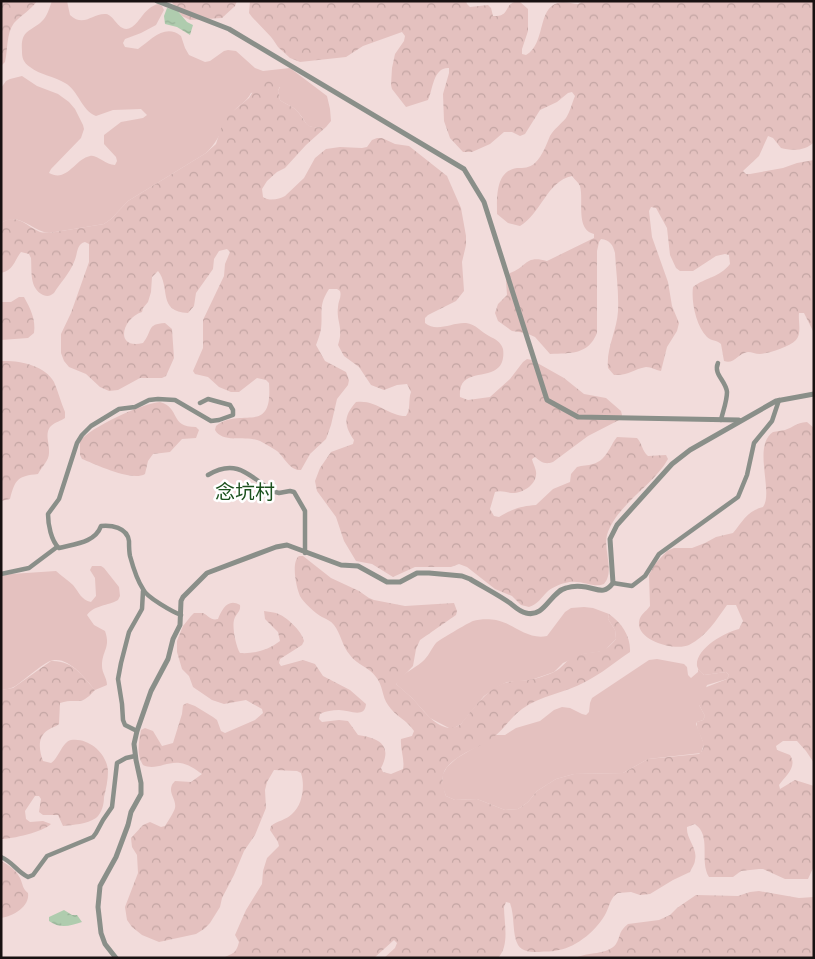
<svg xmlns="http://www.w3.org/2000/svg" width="815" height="959" viewBox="0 0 815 959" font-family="'Titillium Web','Noto Sans SC',sans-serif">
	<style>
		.green { fill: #e4c1bf }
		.forest { fill: url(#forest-crowns) }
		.water { fill: url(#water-ripples) }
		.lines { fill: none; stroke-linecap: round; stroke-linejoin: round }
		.minor { stroke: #8a8f89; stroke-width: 4.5 }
		.tertiary { stroke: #8a8f89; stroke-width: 5 }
		.labels { text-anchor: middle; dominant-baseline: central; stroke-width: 5; stroke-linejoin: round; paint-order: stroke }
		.quarter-label { font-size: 20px; fill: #1c521e; stroke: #fff }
	</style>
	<defs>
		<pattern id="forest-crowns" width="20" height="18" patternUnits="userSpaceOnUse" patternTransform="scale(1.25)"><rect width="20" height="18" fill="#e4c1bf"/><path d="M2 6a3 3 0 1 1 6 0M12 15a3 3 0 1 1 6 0" fill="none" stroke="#c3a5a3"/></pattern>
		<pattern id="water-ripples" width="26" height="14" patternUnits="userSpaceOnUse" patternTransform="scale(1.25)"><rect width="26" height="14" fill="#afccae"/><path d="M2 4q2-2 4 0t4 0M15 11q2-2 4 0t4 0" fill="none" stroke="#96ae95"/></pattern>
	</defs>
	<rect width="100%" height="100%" fill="#f2dcdb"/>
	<!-- green -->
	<g class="green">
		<path d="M52,1H67L70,15C84,28 92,13 106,14C115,15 119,35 132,27C141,21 144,8 158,4L162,6L164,10L156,25L141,33L125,39L123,43L125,47L138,49C151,40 165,23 181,36L185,48L189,55L205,62L210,61L224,51L228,50L236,51L255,68L263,71L290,68L327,96L330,109L331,121L326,127C301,128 311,126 297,111C293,106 285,104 280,100L278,91L280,87L251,93C247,102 238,105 232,113C221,127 221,139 206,153L128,201L111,219L104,224L49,233C31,231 20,211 1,223V88L6,81L10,79L22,76L37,86L58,94L69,102L75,109L83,125L84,129L81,138L51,169L49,173C67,183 75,159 90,156C97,154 105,165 115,165L117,161L116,157L104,144V135L121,122L143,118L147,115L141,109L113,110L96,116C81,110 79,91 65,83C54,76 40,75 30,67C23,62 22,58 22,51C20,28 33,32 44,19C48,14 50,6 52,1Z"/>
		<path d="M92,566H101L104,568L119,587L120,596L118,600C108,606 94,605 87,615L94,625L105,631C111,648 102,650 102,666C102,673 107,678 107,685L95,690C84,678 67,653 48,662C39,667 30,675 22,681C15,687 11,689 1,690V576L11,574L56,571C61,576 68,580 73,585C79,592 81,600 91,602L96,596L95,578L90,570Z"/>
		<path d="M584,607L593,608L609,614L608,619L615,630L616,639L604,651L583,654L563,663L554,672L531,680L507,682L499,686L484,696L461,724L454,728H449L430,718L412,698L396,684C402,673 414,669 422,662C429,656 431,649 436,643C439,640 468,623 473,621C479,619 490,619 496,620C515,624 527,640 547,636L565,612L571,608Z"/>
		<path d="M657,659L684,664L687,667L688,675L691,678L698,672V669L704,675L726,672L729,675L727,679L707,685L699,705L705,716L703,720L697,722L696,724L704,744L701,753L648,759L623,773L574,774L556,779L537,791L528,802L518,809L505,810L477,799L455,800L446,796L443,788V774L447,767L457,758L496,735H505L516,728L540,721L554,710L562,707L570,708L582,714L586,715L589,712L590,703L592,698L649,660Z"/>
	</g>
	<!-- forest -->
	<g class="forest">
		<path d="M1,1H37C31,10 21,15 14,23C6,34 8,50 5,62L1,66Z"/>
		<path d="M171,1H237L235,6L222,18L190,20L182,16Z"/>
		<path d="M250,1H466L467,4L470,7L488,5L491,8L493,16C512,17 502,3 519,1L528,9V31L522,49V54L526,55C546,44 537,8 558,3C564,1 572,4 578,4L583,1H814V142C806,151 792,151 781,148L773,138L768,136L759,156L743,171L746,174H750L783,168L797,163L814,160V333L804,313H799C798,321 802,333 796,340C789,347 770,353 760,354C755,354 752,352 748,352C738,353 734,365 724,361L721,344C717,340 711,341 707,337C696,326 691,301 693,287C706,277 719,278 730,264L729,255L725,254L716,256L693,271H680L676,268L670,255L667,228L656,208L651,207L649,211L652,237L668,282L672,306L679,323L677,331L667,347L661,371C655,370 652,367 646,367C633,369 629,376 614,375L608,368C606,348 617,331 618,311C619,292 616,272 615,253C613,245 610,240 601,239L599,242L597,251V333C588,355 571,353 550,354L535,337L526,333L512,331L498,321L495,313L498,304L507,295L506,281L510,273C528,267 524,255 547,261L594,238V234C575,230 584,200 580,186C578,182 575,180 572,176C547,181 541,214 520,226L508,223L497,214C497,198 495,171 517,168C524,168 529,168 535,163C543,155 546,145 550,136C554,129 561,124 566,118C570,112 572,103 575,96L572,92L568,93L557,102L540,110L525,134L520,136L512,132H504L490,144L472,152H463L450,138L444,121L443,94L449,73V68C433,67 433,90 428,100L406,107L392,89L391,85L392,68L395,54L404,41L405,36L402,32L363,46L346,57L300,62L290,58L278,47L272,38L252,17L249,13Z"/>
		<path d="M273,78L278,79L281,83L278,91L280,100C285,104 293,106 297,111C310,126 303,128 326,127L306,145L285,168L277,172L267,181L262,189L263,197C269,201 278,200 285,196L304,178L315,158L326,149L340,147L362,148L367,147L372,140L377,138H382L395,144L409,146L447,176L461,208L466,236V245L462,262L464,291L456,301L428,315L425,318V323C437,333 452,322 466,323C476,324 481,332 489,336C495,339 501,342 503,349C504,355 503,363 499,367C487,380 458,368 460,397L468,400L490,397L510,379L523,362L527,359L532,360L564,378L584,394L606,398L621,411L622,415L621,419L588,436L553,462C545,465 541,462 535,457L532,459C533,464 537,470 536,475C535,486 521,494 511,493C505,492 501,490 495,492L490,509L494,516L499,517C512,509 521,506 536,505L553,489L570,482L571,474L577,467C582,465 588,466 593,464C607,460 609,447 617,437L637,438C642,443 642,451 648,456L666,455L668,459C654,485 616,505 607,535C603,549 615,572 604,584C593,589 581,578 565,583C560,584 551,588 547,592C541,598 538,604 529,607L521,605L512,596L495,589L467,567L459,564L451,567H415L393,577L372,564L356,561L344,541L336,517L317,491L315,481L320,468L331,452L353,444L354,440C344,425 343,417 356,402C376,399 388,416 406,416C411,410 408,400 411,392L407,384L397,385L384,390L371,385L359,367L344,356L338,345C344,327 336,322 338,307C338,301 342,297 340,291L337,289H329C318,306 323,312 321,329C320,334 318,340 316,345L325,361L346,372L349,380L348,385L337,399L331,425L326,439L310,454L301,470C290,471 285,458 277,451C272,448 266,444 260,441C248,435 223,444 215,430L216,426C241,406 273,437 269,383L266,380L257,378L239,392H231L219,387L208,377L195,374L193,371L203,348V320L224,276L225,264L230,252L227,249L219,251L214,259L213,269L196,293L194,306L188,313C157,312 171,287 158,271L152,277L151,292L148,302L143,308L142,312C122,318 114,350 143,343C153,331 146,324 165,323L172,329L174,358L166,376L162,378H140L118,390L109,391L100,387L86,374L69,367L64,361L61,353V334L71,313L89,262V244L85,242C76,244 78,254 74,262C70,273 60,283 54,293C50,296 48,297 43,295C29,288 32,271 31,258L29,254L21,252C14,261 14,270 1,273V223C17,212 27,227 40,232C43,233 46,232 49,233L104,224L111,219L128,201L206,153L216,144L223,122L232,112L249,98L257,85L264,80Z"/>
		<path d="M19,297H24C30,308 36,319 34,333L28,338L1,340V302H11Z"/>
		<path d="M1,361C18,360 45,365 54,382C58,391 61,403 65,412V418C61,421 55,422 51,426C44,433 50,444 49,453C49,461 42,466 38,474C18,476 15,479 10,499L1,501Z"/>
		<path d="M160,402C181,408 169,427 196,427L199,430L196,438L182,439L170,452L153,454L148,461L145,474C132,482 95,464 82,459L80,455V441C89,428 143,403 160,402Z"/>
		<path d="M807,422L814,428V763L806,751L797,741H783L776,746L777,750L790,755C798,767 785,776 779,785L780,789L795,780L814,786V866L808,879H785L763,869H759L741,871L733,877H709C699,861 712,836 695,824L687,827C686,839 698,848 695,860C695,864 691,869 690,872L673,880L650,894L640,895L631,892L618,893C610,898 610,905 606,913C598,929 577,947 559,950C553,952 545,951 539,952C532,952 522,952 518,945C512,935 515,916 510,903L506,902L504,907C504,923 510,945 498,958H384L395,948L397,943L394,940L374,958H223C233,953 236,954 239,942L235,935L246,910L262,884L263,871L267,858L279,846L278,842L270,830L271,826C277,821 286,820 292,814C303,805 305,785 301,773L297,771L274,770L267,782L265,790L266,808L255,835L244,851L234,875L222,898L220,907L210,923L204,929L196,934L159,942L142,935L132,927L127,920L125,907L138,873L137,855L132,847L131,838L143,825L150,822L161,827L165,826C168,821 174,812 175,808C177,798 165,791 175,781L191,782L202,774C195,769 188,764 180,763C167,761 155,771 143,765C136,754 139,742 141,730L145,728L153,731L162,746L173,743L182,714L183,705L187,703L195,706L213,717L217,720L221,731L225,733L255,720L263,713L262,709L246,700L224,704L212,700L193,687L189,676L182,669L177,652V641L183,626L191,616L194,613H203C209,616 211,621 218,619C222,609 228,598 240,605C241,612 236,613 234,620C232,627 236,647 240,653C255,654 268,650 280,641L278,632L265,619L264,611C268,612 273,612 276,613C286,616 302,631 304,641L302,645L280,659L279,663L281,666L303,660L315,664L323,676L350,690L366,704C365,719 349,710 339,710C332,710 326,711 320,714L319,719L322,722L339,720L348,721L358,735C379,738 393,745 381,768L383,772L391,774L403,769C405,760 400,749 401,739L412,736L414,731C407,720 395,716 388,705C382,697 383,685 376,677C369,667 357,665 350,655C342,646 341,634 334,625C331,621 326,619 322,617C315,613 303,602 300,596C296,587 291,562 299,556H303L331,578L359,591L369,598L374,600L405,606L454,603L457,611L456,615L420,640L416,649L413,666L396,684C402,689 408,694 414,700C424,711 443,738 461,724C472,710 490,685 509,682C516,680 522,681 529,680C537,679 547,675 554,672C563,668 566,659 576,656C594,649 602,657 616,639L615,630L608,619L609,614C622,623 631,637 630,652C615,662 601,674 585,682C565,693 541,695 522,709C511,717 505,728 495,736C481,748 459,752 447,767C440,775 443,787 446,796L455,800L477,799L505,810L518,809L528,802L537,791L556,779L574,774L623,773L648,759L699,754C711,744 695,734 697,722L703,720L705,716L699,705V690L727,679L729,675L726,672L704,675C701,672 698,670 697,666C695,649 725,632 739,629L743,621L736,605H727C716,620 707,636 689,645C675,651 637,641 639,622C640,614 646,612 650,606L649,575L655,564L667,551L674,548H692L705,543L716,537L733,533C743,521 747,511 763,507C774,492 752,446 773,432C777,431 781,431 785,430C794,427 795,423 807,422Z"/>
		<path d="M51,661C72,660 82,675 95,690C79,708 79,697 60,703L59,724C56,727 52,727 48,730C37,737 39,750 43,761L51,763C59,758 62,742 71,740C88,737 107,753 108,771C108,780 106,789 104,797C104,804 102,813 96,818C87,824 73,825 63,826L58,815H43L39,812L41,799L39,796H35L25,811L26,819L30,822L43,821L51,824C43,832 12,839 1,839V690L13,688Z"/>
		<path d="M1,861C9,865 16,870 20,878C23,884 22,888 28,893C30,907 13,916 1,918Z"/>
		<path d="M759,891L799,898L814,897V958H575C587,952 608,955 616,944C621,936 618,932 628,924L659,920L670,915L677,908L696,895L738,896L750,892Z"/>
	</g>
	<!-- water -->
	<g class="water">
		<path d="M167,8L176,9L187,22L193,25L190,35L177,27L165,24L164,16Z"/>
		<path d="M64,910L72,915H77L82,922C70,926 60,929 49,921V917Z"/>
	</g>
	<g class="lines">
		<!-- minor -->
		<g class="minor">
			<path d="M718,363C713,374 726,381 727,392C727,401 723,411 721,420"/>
			<path d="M208,475C236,458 249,475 272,491L279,493L290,491L294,492L305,511V553"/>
			<path d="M1,574L29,568L57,547"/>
			<path d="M613,583L632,586L645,576L659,554L738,497L747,475L754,443L772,421L779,400"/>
			<path d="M181,615C173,612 146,597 143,589C137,580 133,567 130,556C129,551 129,546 129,541C127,527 111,525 101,526C95,543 74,544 59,548C51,541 48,524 48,514L59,499L77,443L82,435L91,426L119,409L135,407L149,400L158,399L175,400L211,421L219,420L233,415V410L230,405L208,399L200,403"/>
			<path d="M137,731L125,725L123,720L122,704L118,679L121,663L129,632L142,609L143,591"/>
			<path d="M1,857C13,862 17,872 28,877L33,875L47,856L93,837L96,833L103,820L112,807L117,763L126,758L135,756"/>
		</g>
		<!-- tertiary -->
		<g class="tertiary">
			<path d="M157,1L229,29L464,169L484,202L547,400L578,417L739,420"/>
			<path d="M116,958L105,944L101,933L98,907L100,886L116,857L128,825L131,812L141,794V783L136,760L134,744L137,731L151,691L168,659L173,639L180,625L181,601L183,597L207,573L276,547L287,545L341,565L358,566L387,582H400L417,573H429L462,576L470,579C483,587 497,594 510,603C515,607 520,612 526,613C545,618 550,592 566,588C572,586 580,586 586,587C598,589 604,595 613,583L610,539L617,525L672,464L690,450L776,401L814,394"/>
		</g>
	</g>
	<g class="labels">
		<!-- quarter labels -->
		<g class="quarter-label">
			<text x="245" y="491">念坑村</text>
		</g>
	</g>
	<!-- border -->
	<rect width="815" height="959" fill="none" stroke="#181111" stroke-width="5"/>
</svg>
